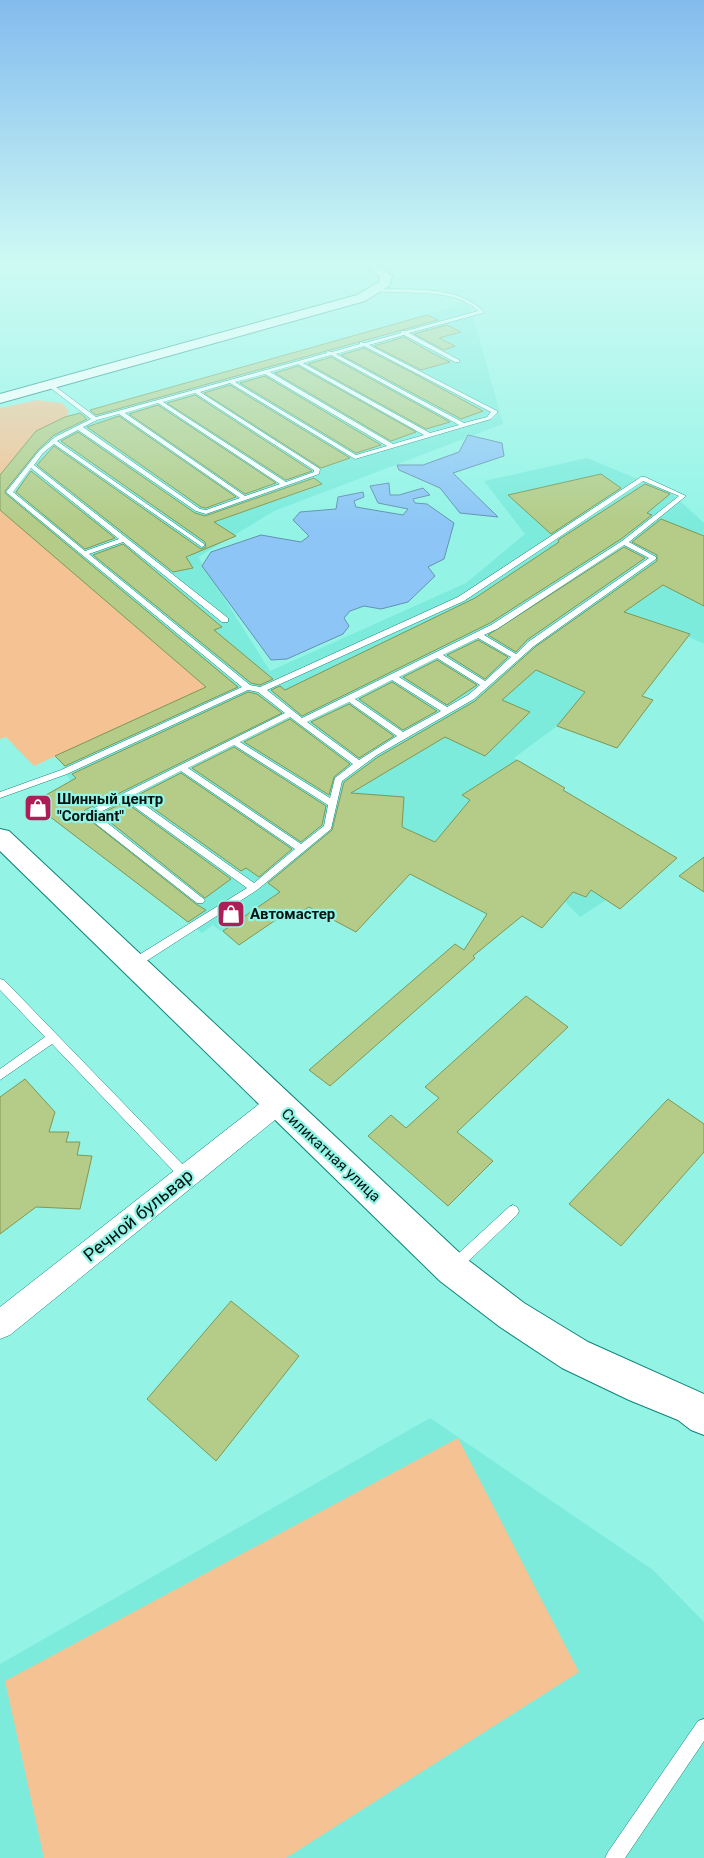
<svg xmlns="http://www.w3.org/2000/svg" width="704" height="1858" viewBox="0 0 704 1858" font-family="Roboto,sans-serif">
	<style>
		.built { fill: #7cebdc }
		.green { fill: #f4c293 }
		.water { fill: #8dc6f6; stroke: #6390b1 }
		.building { fill: #b4cc88; stroke: #809755 }
		.lines { fill: none; stroke-linecap: round; stroke-linejoin: round }
		.service-casing { stroke: #0e8378; stroke-width: 1 }
		.minor-casing { stroke: #0e8378; stroke-width: 1 }
		.tertiary-casing { stroke: #0e8378; stroke-width: 2 }
		.service { fill: #fff; fill-rule: evenodd }
		.minor { fill: #fff; fill-rule: evenodd }
		.tertiary { fill: #fff; fill-rule: evenodd }
		.labels { text-anchor: middle; dominant-baseline: central; stroke-width: 4.5; stroke-linejoin: round; paint-order: stroke }
		.poi-label { font-size: 15px; font-weight: bold; fill: #011310; stroke: #93f4e6; text-anchor: start }
		.street-label { font-size: 15px; fill: #011310; stroke: #93f4e6 }
		.near-street-label { font-size: 18px; fill: #011310; stroke: #93f4e6 }
	</style>
	<rect width="100%" height="100%" fill="#93f4e6"/>
	<!-- built -->
	<g class="built">
		<path d="M464,304L471,308L503,424L274,511L198,557L270,671L466,583L525,534L484,481L587,458L671,493L704,523V644L663,625L642,696L653,700L617,748L557,726L514,758L565,788L563,790L675,857L620,909L606,900L580,917L565,902L542,928L522,916L493,940L478,928L487,914L439,890L446,882L394,866L410,874L356,932L336,922L354,902L313,905L289,920L283,915L239,945L213,925L202,933L32,803L70,781L62,764L55,756L205,686L0,510V475L36,431L67,417Z"/>
		<path d="M430,1418L653,1570L704,1622V1858H0V1664Z"/>
	</g>
	<!-- green -->
	<g class="green">
		<path d="M37,400L62,403L69,411L67,417L36,431L0,475V408Z"/>
		<path d="M0,510L206,687L34,766L6,737L0,739Z"/>
		<path d="M458,1438L579,1672L286,1858H44L5,1681Z"/>
	</g>
	<!-- water -->
	<g class="water">
		<path d="M468,435L502,443L504,456L453,473L498,517L460,513L440,488L399,470L397,465H423L459,452Z"/>
		<path d="M389,483L390,495H399L423,488L430,495L413,499L415,503L427,504L454,523L444,559L428,567L435,576L408,602L381,609L364,606L350,611L344,618L349,626L343,634L287,659L271,660L202,566L211,552L261,535L301,542L309,536L293,520L300,512L336,509L338,497L363,492L364,497L354,501L356,507L403,515L408,509L378,503L370,486Z"/>
	</g>
	<!-- building -->
	<g class="building">
		<path d="M427,315L438,320L96,415L90,410Z"/>
		<path d="M447,325L461,332L439,338L455,346L444,350L414,334Z"/>
		<path d="M404,337L432,353L450,362L421,370L374,346Z"/>
		<path d="M364,348L411,372L483,411L461,419L341,355Z"/>
		<path d="M331,357L450,422L426,429L308,364Z"/>
		<path d="M298,366L416,432L391,441L275,373Z"/>
		<path d="M265,376L381,445L356,453L240,383Z"/>
		<path d="M230,385L350,458L321,468L204,393Z"/>
		<path d="M195,395L312,471L286,480L167,403Z"/>
		<path d="M158,405L276,483L245,494L129,414Z"/>
		<path d="M80,413L87,419L54,435L38,450L5,491V493L238,687L65,766L55,756L206,687L0,510V475L36,431L65,417Z"/>
		<path d="M119,416L236,497L206,508L201,507L87,427Z"/>
		<path d="M78,432L195,513L205,516L314,478L322,484L214,522L236,536L186,557L193,568L173,572L37,465L54,446L201,549L206,547L205,542L61,441Z"/>
		<path d="M31,471L115,538L85,549L16,492Z"/>
		<path d="M601,474L621,488L551,534L508,495Z"/>
		<path d="M645,484L670,494L647,513L652,515L621,539L490,623L302,716L271,690L280,686L285,690L475,598L559,542L558,540Z"/>
		<path d="M661,519L704,536V606L663,585L624,612L690,634L642,696L653,700L617,748L557,726L585,692L536,670L502,700L530,712L485,756L445,737L351,793L404,797L402,827L435,842L470,800L462,795L517,760L565,788L563,790L677,858L620,909L591,890L586,897L573,892L542,928L522,916L473,956L475,958L330,1086L309,1070L455,944L464,950L487,914L410,874L356,932L309,907L289,920L283,915L239,945L223,931L280,892L268,883L332,830L344,782L378,757L475,701L535,647L657,561V555L632,542Z"/>
		<path d="M123,544L222,627L214,630L273,679L260,685L251,683L93,555Z"/>
		<path d="M624,547L645,558L527,640L516,652L488,635Z"/>
		<path d="M478,640L508,657L485,679L447,655Z"/>
		<path d="M437,660L477,685L447,705L403,677Z"/>
		<path d="M392,682L437,711L403,730L359,699Z"/>
		<path d="M248,692L257,694L282,713L85,810L82,814L196,904L206,910L188,922L32,803L76,778L72,774Z"/>
		<path d="M349,704L394,736L359,758L311,722Z"/>
		<path d="M290,719L350,764L334,777L329,795L244,742Z"/>
		<path d="M234,747L326,806L322,825L301,842L192,768Z"/>
		<path d="M181,773L292,849L259,877L246,868L241,871L136,796Z"/>
		<path d="M125,802L231,879L205,898L100,814Z"/>
		<path d="M704,857V892L679,876Z"/>
		<path d="M526,996L568,1027L457,1132L493,1161L448,1206L368,1136L391,1115L406,1128L439,1098L425,1087Z"/>
		<path d="M25,1079L55,1112L49,1132H69L66,1142H80L77,1155L92,1156L80,1209L36,1207L0,1234V1097Z"/>
		<path d="M668,1099L704,1124V1152L621,1246L569,1204Z"/>
		<path d="M231,1301L299,1356L216,1461L147,1399Z"/>
	</g>
	<g class="lines">
		<defs>
			<g id="service">
				<path d="M377,289C410,290 458,285 483,311V313L409,333L459,360V362H455L404,335L369,345L497,411V413L491,419L355,459L230,383L200,392L320,469L319,474L206,514L196,511L78,430L57,441L204,544L205,545L202,547L54,444L43,453L34,465L228,618V622H222L123,542L89,554L250,685L260,687L458,597L641,477H645L686,496L629,542L656,557V559L534,646L474,699L377,755L342,781L331,829L257,890L137,967H129L128,964L129,961L247,888L125,800L96,814L205,900L203,903H197L86,816L84,814L86,812L285,713L258,692L248,690L67,774L0,798V792L61,770L242,687L6,492L39,451L55,437L91,419L48,386V384H52L96,417L327,353V351L332,352L360,344V342L365,343L401,333V331H406L478,311C454,287 407,295 375,291ZM364,346L491,412L487,417L464,423L336,354ZM331,355L459,425L430,433L303,363ZM298,364L424,435L393,444L270,372ZM265,374L387,446L356,455L235,382ZM195,393L314,470V472L286,482L163,402ZM158,403L280,484L245,496L125,413ZM119,414L240,498L206,510L200,509L83,427L97,420ZM31,468L119,539L85,551L13,492ZM643,481L679,496L622,541L491,625L302,718L267,690L464,601ZM624,545L649,558L528,642L516,654L484,635L497,629ZM478,638L511,657L485,681L443,655ZM437,658L480,685L468,695L447,707L399,677ZM392,680L441,711L403,732L355,699ZM349,702L397,736L359,760L307,722ZM290,717L353,764L335,778L330,798L240,742ZM234,745L328,805L324,826L301,844L188,768ZM181,771L295,849L254,883L132,796Z"/>
				<path d="M0,979L4,980L190,1172L192,1176L190,1180L186,1181L182,1180L52,1044L0,1080V1069L45,1037L0,990Z"/>
				<path d="M513,1205L517,1207L519,1211L517,1215L459,1270L454,1272L449,1270L448,1266L449,1262L509,1207Z"/>
				<path d="M704,1719V1741L625,1858H605L608,1852L698,1721Z"/>
			</g>
			<path id="minor" d="M277,1093L286,1097L289,1104L286,1111L10,1335L0,1339V1307L268,1097Z"/>
			<g id="tertiary">
				<path d="M364,264H378L392,276L389,286L365,301L0,403V394L357,295L379,282L380,277Z"/>
				<path d="M0,829L9,831L464,1257L524,1303L588,1342L704,1394V1435L691,1430L678,1420L629,1400L562,1368L500,1327L440,1281L0,851Z"/>
			</g>
		</defs>
		<!-- service casing -->
		<use href="#service" class="service-casing"/>
		<!-- minor casing -->
		<use href="#minor" class="minor-casing"/>
		<!-- tertiary casing -->
		<use href="#tertiary" class="tertiary-casing"/>
		<!-- service -->
		<use href="#service" class="service"/>
		<!-- minor -->
		<use href="#minor" class="minor"/>
		<!-- tertiary -->
		<use href="#tertiary" class="tertiary"/>
	</g>
	<!-- sky -->
	<linearGradient id="sky" x2="0" y2="1"><stop stop-color="#83bbee"/><stop offset="0.5" stop-color="#cefaf4"/><stop offset="1" stop-color="#cefaf4" stop-opacity="0"/></linearGradient>
	<rect width="704" height="524" fill="url(#sky)"/>
	<!-- icons -->
	<defs>
		<symbol id="shop-square" viewBox="-11 -11 22 22"><rect x="-9" y="-9" width="18" height="18" rx="4" fill="#ae1e56" stroke="#93f4e6"/><path d="M-5-2.5h2.3a2.7 3.5 0 0 1 5.4 0H5L5.5 6h-11ZM-1.5-2.5h3a1.5 2.3 0 0 0-3 0Z" fill="#fff"/></symbol>
	</defs>
	<g fill-rule="evenodd">
		<use href="#shop-square" x="22" y="792" width="32" height="32"/>
		<use href="#shop-square" x="215" y="898" width="32" height="32"/>
	</g>
	<g class="labels">
		<!-- poi labels -->
		<g class="poi-label">
			<text x="57" y="799">Шинный центр<tspan x="57" dy="17">"Cordiant"</tspan></text>
			<text x="250" y="914">Автомастер</text>
		</g>
		<!-- street labels -->
		<g class="street-label">
			<text transform="translate(331 1155) rotate(43)">Силикатная улица</text>
		</g>
		<!-- near-street labels -->
		<g class="near-street-label">
			<text transform="translate(138 1215) rotate(-39)">Речной бульвар</text>
		</g>
	</g>
</svg>
